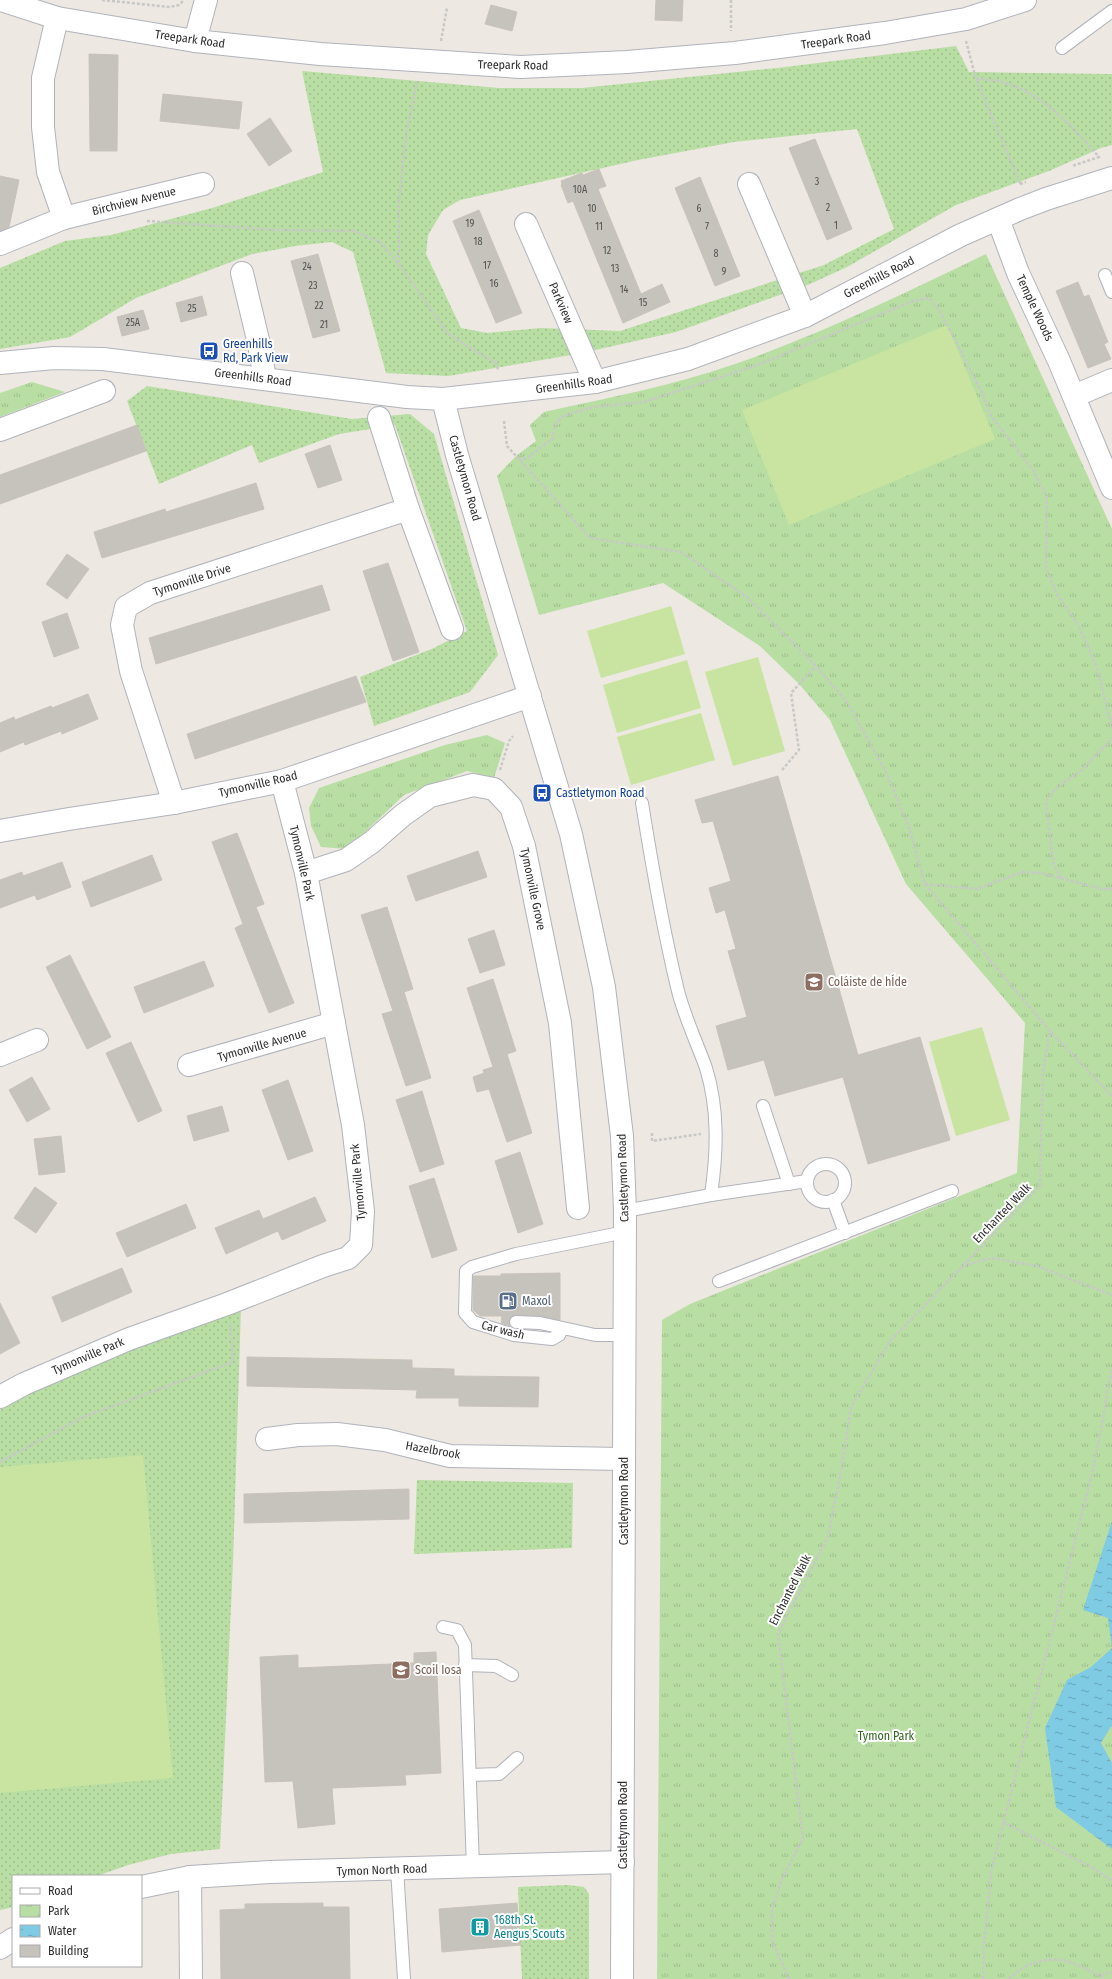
<svg xmlns="http://www.w3.org/2000/svg" width="1112" height="1979" viewBox="0 0 1112 1979" font-family="'Fira Sans Condensed',sans-serif">
	<style>
		.grass { fill: url(#grass-dots); fill-rule: evenodd }
		.park { fill: url(#park-tufts) }
		.pitch { fill: #c8e4a0 }
		.water { fill: url(#water-ripples) }
		.building { fill: #c6c2bc; stroke: #c9c3ba }
		.lines { fill: none; stroke-linecap: round; stroke-linejoin: round }
		.lane-casing { stroke: #b1b3bc; stroke-width: 14 }
		.street-casing { stroke: #b1b3bc; stroke-width: 24 }
		.secondary-casing { stroke: #b1b3bc; stroke-width: 24 }
		.path { stroke: #c8c8c8; stroke-width: 2.5; stroke-dasharray: 3 2; stroke-linecap: butt }
		.lane { stroke: #fff; stroke-width: 12 }
		.street { stroke: #fff; stroke-width: 22 }
		.secondary { stroke: #fff; stroke-width: 22 }
		.labels { text-anchor: middle; dominant-baseline: central; stroke-width: 4; stroke-linejoin: round; paint-order: stroke }
		.number-label { font-size: 10px; fill: #535251 }
		.street-label { font-size: 12px; fill: #2d2d2d; stroke: #fff }
		.transit-label { font-size: 12px; fill: #164399; stroke: #fff; text-anchor: start }
		.education-label { font-size: 12px; fill: #785e54; stroke: #fff; text-anchor: start }
		.service-label { font-size: 12px; fill: #4e5e75; stroke: #fff; text-anchor: start }
		.park-label { font-size: 12px; fill: #316522; stroke: #fff }
		.culture-label { font-size: 12px; fill: #0d838f; stroke: #fff; text-anchor: start }
	</style>
	<defs>
		<pattern id="grass-dots" width="8" height="8" patternUnits="userSpaceOnUse"><rect width="8" height="8" fill="#b8dea3"/><path d="M2 2h.1M6 6h.1" fill="none" stroke="#9ebf8d" stroke-width="1.8" stroke-linecap="round"/></pattern>
		<pattern id="park-tufts" width="24" height="20" patternUnits="userSpaceOnUse"><rect width="24" height="20" fill="#b8dea3"/><path d="M3 7l-1-3M5 7V3M7 7l1-3M15 17l-1-3M17 17v-4M19 17l1-3" fill="none" stroke="#9ebf8d"/></pattern>
		<pattern id="water-ripples" width="26" height="14" patternUnits="userSpaceOnUse"><rect width="26" height="14" fill="#7fcbe4"/><path d="M2 4q2-2 4 0t4 0M15 11q2-2 4 0t4 0" fill="none" stroke="#68a5b9"/></pattern>
	</defs>
	<rect width="100%" height="100%" fill="#ede8e1"/>
	<!-- grass -->
	<g class="grass">
		<path d="M956,46L969,72L1112,74V145L1101,148L1049,171L956,205L847,267L810,284L676,332L577,354L448,376L386,373L353,252L332,242L295,246L252,254L136,298L70,337L0,349V268L65,241L111,235L212,208L323,172L302,71L499,88H582L777,68ZM857,129L894,229L824,265L620,331L541,328L487,333L461,328L426,254L428,235L443,210L460,200L638,160L734,142Z"/>
		<path d="M147,386L352,419L410,414L434,434L498,655L470,692L374,726L360,677L434,648L467,631L395,425L339,434L259,463L252,445L159,484L127,401Z"/>
		<path d="M241,1307L233,1562L220,1849L171,1854L128,1865L97,1876H13V1907L0,1910V1410L13,1401L62,1378Z"/>
		<path d="M417,1480L573,1483L572,1548L414,1554Z"/>
		<path d="M568,1885L584,1887L589,1894V1979H522L518,1887Z"/>
	</g>
	<!-- park -->
	<g class="park">
		<path d="M986,254L1112,529V1979H657L662,1320L690,1304L1017,1173L1025,1023L906,884L830,720L799,684L760,646L663,583L539,615L497,476L516,456L536,441L530,425L544,412C607,398 671,386 732,365C819,335 903,294 986,254Z"/>
		<path d="M32,382L65,392L0,417V393Z"/>
		<path d="M487,735L505,743L494,778L467,771L404,795L347,849L321,847L311,826L309,808L319,788L445,745Z"/>
	</g>
	<!-- pitch -->
	<g class="pitch">
		<path d="M947,325L995,439L789,525L742,410Z"/>
		<path d="M671,606L685,654L601,678L587,631Z"/>
		<path d="M758,657L785,751L733,766L705,672Z"/>
		<path d="M687,660L701,708L617,733L603,685Z"/>
		<path d="M701,713L715,760L631,785L617,737Z"/>
		<path d="M982,1027L1010,1120L956,1136L929,1042Z"/>
		<path d="M143,1455L173,1778L0,1793V1467Z"/>
	</g>
	<!-- water -->
	<path class="water" d="M1112,1521V1725L1101,1743L1112,1763V1849L1056,1807L1045,1728L1067,1680L1091,1667L1112,1648L1108,1618L1083,1610Z"/>
	<!-- building -->
	<g class="building">
		<path d="M656,0H683L682,21L655,20Z"/>
		<path d="M491,5L517,12L512,31L485,24Z"/>
		<path d="M89,54L118,55L117,151H90Z"/>
		<path d="M163,94L242,102L239,129L160,121Z"/>
		<path d="M270,118L292,151L269,166L247,134Z"/>
		<path d="M815,139L852,229L827,240L789,148Z"/>
		<path d="M599,169L606,186L598,189L641,294L662,284L670,302L623,323L573,201L568,203L561,185L562,184L561,181L582,173L583,175Z"/>
		<path d="M0,176L19,180L9,227L0,231Z"/>
		<path d="M700,177L740,276L715,286L675,188Z"/>
		<path d="M479,210L522,313L496,323L453,221Z"/>
		<path d="M318,254L340,331L313,338L291,261Z"/>
		<path d="M1078,282L1084,297L1089,295L1108,342L1104,344L1111,359L1088,368L1056,291Z"/>
		<path d="M202,296L207,315L181,322L176,303Z"/>
		<path d="M143,310L149,329L122,336L117,317Z"/>
		<path d="M137,425L146,451L0,504V475Z"/>
		<path d="M330,445L342,480L318,488L305,454Z"/>
		<path d="M256,483L264,509L102,558L94,532L165,509L166,512Z"/>
		<path d="M67,554L89,569L67,599L46,584Z"/>
		<path d="M388,563L419,652L393,661L363,571Z"/>
		<path d="M322,585L330,610L156,664L149,638Z"/>
		<path d="M67,613L79,648L54,657L42,622Z"/>
		<path d="M356,676L366,702L195,759L187,734Z"/>
		<path d="M88,694L98,719L62,734L61,731L25,745L24,742L0,752V723L14,717L15,720L51,706L52,708Z"/>
		<path d="M778,776L858,1055L920,1037L950,1140L868,1164L843,1077L775,1096L764,1060L728,1070L716,1026L747,1017L728,951L736,949L725,910L716,913L709,888L731,881L713,821L702,823L695,800Z"/>
		<path d="M237,833L264,904L256,907L294,1003L269,1013L235,928L243,924L212,842Z"/>
		<path d="M478,851L487,877L416,901L407,876Z"/>
		<path d="M152,855L162,880L91,907L82,882Z"/>
		<path d="M62,862L71,887L37,900L35,895L0,908V880L22,872L23,876Z"/>
		<path d="M387,907L413,989L404,992L431,1078L406,1086L382,1014L393,1011L361,915Z"/>
		<path d="M494,930L505,965L480,973L468,939Z"/>
		<path d="M70,955L111,1037L87,1049L46,967Z"/>
		<path d="M204,961L214,986L144,1013L134,987Z"/>
		<path d="M493,979L516,1051L507,1054L532,1133L507,1142L489,1089L477,1092L473,1077L484,1073L483,1070L493,1067L467,988Z"/>
		<path d="M131,1042L162,1111L138,1122L106,1053Z"/>
		<path d="M32,1077L50,1109L27,1122L9,1090Z"/>
		<path d="M288,1080L313,1151L288,1160L262,1090Z"/>
		<path d="M422,1091L444,1164L420,1172L396,1100Z"/>
		<path d="M222,1106L229,1131L194,1141L187,1116Z"/>
		<path d="M61,1136L65,1172L39,1175L34,1139Z"/>
		<path d="M520,1152L543,1224L518,1233L495,1161Z"/>
		<path d="M434,1178L457,1250L432,1258L409,1186Z"/>
		<path d="M35,1187L57,1203L36,1233L14,1218Z"/>
		<path d="M315,1197L326,1221L282,1240L278,1231L226,1254L215,1228L259,1210L263,1219Z"/>
		<path d="M186,1204L196,1228L127,1257L116,1233Z"/>
		<path d="M122,1268L132,1292L62,1322L52,1297Z"/>
		<path d="M560,1273V1320L540,1316L516,1315L510,1318V1326L501,1323L502,1316H480L473,1310V1276H501V1274Z"/>
		<path d="M0,1303L20,1343L0,1354Z"/>
		<path d="M247,1357L412,1360V1368L454,1369V1376L539,1377L538,1407L459,1406V1398H416L417,1390L247,1386Z"/>
		<path d="M409,1489V1519L244,1523V1494Z"/>
		<path d="M436,1652L441,1773L405,1775L406,1785L332,1788L335,1824L298,1828L293,1781L265,1782L260,1657L298,1655V1668L414,1663V1653Z"/>
		<path d="M323,1903V1907H349L350,1979H221L220,1910L245,1909V1904Z"/>
		<path d="M517,1903L521,1945L442,1952L439,1909Z"/>
	</g>
	<g class="lines">
		<defs>
			<g id="lane">
				<path d="M1062,48L1112,11"/>
				<path d="M1105,275L1112,292"/>
				<path d="M642,803C652,866 663,929 678,991C685,1018 697,1043 706,1068C719,1110 717,1153 711,1195"/>
				<path d="M763,1106L789,1184"/>
				<circle cx="826" cy="1183" r="19"/>
				<path d="M833,1200L845,1233"/>
				<path d="M625,1211L711,1195L807,1181"/>
				<path d="M719,1281L952,1191"/>
				<path d="M516,1322L540,1323L595,1335H626"/>
				<path d="M562,1329L559,1335L552,1339L514,1335L473,1322L465,1313L466,1271L472,1267L516,1254L625,1232"/>
				<path d="M443,1627L457,1630L465,1645L473,1867"/>
				<path d="M465,1665L496,1666L512,1675"/>
				<path d="M470,1775L499,1774L517,1758"/>
				<path d="M397,1869L404,1979"/>
			</g>
			<g id="street">
				<path d="M195,41L206,0"/>
				<path d="M749,184L805,316"/>
				<path d="M64,218L203,184"/>
				<path d="M998,219L1018,273L1059,361L1112,488"/>
				<path d="M526,224L595,382"/>
				<path d="M0,244L64,218L48,172L43,127V78L57,18"/>
				<path d="M242,273L259,344L265,379"/>
				<path d="M1074,396L1112,380"/>
				<path d="M379,418L408,509L452,629"/>
				<path d="M0,430L104,391"/>
				<path d="M174,803L131,671L122,625L126,607L150,593L408,509"/>
				<path d="M0,831L69,819L174,803L282,781L530,696"/>
				<path d="M306,873L346,860L372,842L403,815L430,796L473,785L494,789L511,807L524,846L560,1023L578,1208"/>
				<path d="M0,1055L37,1040"/>
				<path d="M189,1065L334,1023"/>
				<path d="M0,1397L24,1384L129,1339L227,1304L323,1266L348,1258L361,1245L363,1211L353,1125L306,873L282,781"/>
				<path d="M267,1439L298,1435L337,1434L385,1440L450,1456L623,1459"/>
				<path d="M190,1877L191,1979"/>
				<path d="M141,1887L190,1877L270,1872L623,1862"/>
				<path d="M0,1948L13,1939"/>
			</g>
			<g id="secondary">
				<path d="M1,0L57,18L195,41L320,54L521,67L627,62L735,53L885,33L966,19L1025,0"/>
				<path d="M0,363L54,358L103,359L407,397L443,399L595,382L688,359L805,316L961,235L1020,209L1046,199L1112,178"/>
				<path d="M443,399L457,455L571,834L604,987L622,1136L625,1211L622,1979"/>
			</g>
		</defs>
		<!-- lane casing -->
		<use href="#lane" class="lane-casing"/>
		<!-- street casing -->
		<use href="#street" class="street-casing"/>
		<!-- secondary casing -->
		<use href="#secondary" class="secondary-casing"/>
		<!-- path -->
		<g class="path">
			<path d="M102,0L170,7L179,5L183,1"/>
			<path d="M731,0V31"/>
			<path d="M441,41L447,8"/>
			<path d="M966,41L976,79L1021,185"/>
			<path d="M976,79C1031,79 1065,119 1099,157L1072,166"/>
			<path d="M1020,184L1026,182"/>
			<path d="M147,221L276,230L354,231L380,242L399,264L448,334L497,364L498,371"/>
			<path d="M399,263V202L406,135L417,82"/>
			<path d="M504,421L507,446L590,538L681,552L747,597L816,666L847,702L886,772L908,825L925,884L1050,1031L1112,1096"/>
			<path d="M518,458L526,459L552,439L555,425L563,416L593,407L644,402L755,366L913,301L929,298L937,307L953,336L982,393L991,416L1033,470L1047,497L1046,569L1057,594L1079,626L1097,668L1112,728"/>
			<path d="M500,770L509,741L513,736"/>
			<path d="M782,770L799,750L791,693L816,666"/>
			<path d="M1061,878L1053,862L1046,801L1056,788L1082,770L1112,738"/>
			<path d="M925,884L977,889L1022,872L1041,873L1102,889H1112"/>
			<path d="M652,1133V1141L701,1134"/>
			<path d="M963,1266L991,1258L1037,1266L1112,1295"/>
			<path d="M0,1462L83,1417L233,1362L230,1324"/>
			<path d="M1003,1822L1095,1869L1112,1881"/>
			<path d="M1101,1975L1112,1972"/>
			<path d="M789,1979L772,1940V1909L782,1878L803,1839L778,1634L828,1537L840,1477L851,1407L890,1341L1040,1186L1043,1071L1050,1031"/>
			<path d="M983,1979L984,1943L991,1872L1093,1470L1112,1368"/>
			<path d="M1009,1979C1023,1964 1048,1955 1069,1962C1080,1965 1090,1971 1101,1976L1103,1979"/>
		</g>
		<!-- lane -->
		<use href="#lane" class="lane"/>
		<!-- street -->
		<use href="#street" class="street"/>
		<!-- secondary -->
		<use href="#secondary" class="secondary"/>
	</g>
	<!-- icons -->
	<defs>
		<symbol id="bus-square" viewBox="-11 -11 22 22"><rect x="-9" y="-9" width="18" height="18" rx="4" fill="#1a4fb4" stroke="#fff"/><path d="M-5-6H5V4H4V6H2V4H-2V6H-4V4H-5ZM-3.5-4V0h7V-4ZM-3.5 1.2v1.5H-2V1.2ZM2 1.2v1.5H3.5V1.2Z" fill="#fff"/></symbol>
		<symbol id="school-square" viewBox="-11 -11 22 22"><rect x="-9" y="-9" width="18" height="18" rx="4" fill="#8d6e63" stroke="#fff"/><path d="M0-5L7-2L0 1L-7-2ZM-4 1L0 2.5L4 1V4Q0 6-4 4Z" fill="#fff"/></symbol>
		<symbol id="fuel-square" viewBox="-11 -11 22 22"><rect x="-9" y="-9" width="18" height="18" rx="4" fill="#5c6f8a" stroke="#fff"/><path d="M-5.5-6h7V0h2V4h1.3V-2.5L3-4.5l.8-.8L6-3V5H2.5V1h-1V6h-7ZM-4.2-4.7v3.2H.2V-4.7Z" fill="#fff"/></symbol>
		<symbol id="building-square" viewBox="-11 -11 22 22"><rect x="-9" y="-9" width="18" height="18" rx="4" fill="#0f9aa8" stroke="#fff"/><path d="M-4-6H4V6H1V3H-1V6H-4ZM-2.5-4.3h1.7v1.8h-1.7ZM.8-4.3h1.7v1.8H.8ZM-2.5-1h1.7V.8h-1.7ZM.8-1h1.7V.8H.8Z" fill="#fff"/></symbol>
	</defs>
	<g fill-rule="evenodd">
		<use href="#bus-square" x="198" y="340" width="22" height="22"/>
		<use href="#bus-square" x="531" y="782" width="22" height="22"/>
		<use href="#school-square" x="803" y="971" width="22" height="22"/>
		<use href="#fuel-square" x="497" y="1290" width="22" height="22"/>
		<use href="#school-square" x="390" y="1659" width="22" height="22"/>
		<use href="#building-square" x="469" y="1916" width="22" height="22"/>
	</g>
	<g class="labels">
		<!-- number labels -->
		<g class="number-label">
			<text x="817" y="182">3</text>
			<text x="580" y="190">10A</text>
			<text x="828" y="208">2</text>
			<text x="592" y="209">10</text>
			<text x="699" y="209">6</text>
			<text x="470" y="224">19</text>
			<text x="836" y="226">1</text>
			<text x="599" y="227">11</text>
			<text x="707" y="227">7</text>
			<text x="478" y="242">18</text>
			<text x="607" y="251">12</text>
			<text x="716" y="254">8</text>
			<text x="487" y="266">17</text>
			<text x="307" y="267">24</text>
			<text x="615" y="269">13</text>
			<text x="724" y="272">9</text>
			<text x="494" y="284">16</text>
			<text x="313" y="286">23</text>
			<text x="624" y="290">14</text>
			<text x="643" y="303">15</text>
			<text x="319" y="306">22</text>
			<text x="192" y="309">25</text>
			<text x="133" y="323">25A</text>
			<text x="324" y="325">21</text>
		</g>
		<!-- street labels -->
		<g class="street-label">
			<text transform="translate(190 39) rotate(8)">Treepark Road</text>
			<text transform="translate(836 40) rotate(-8)">Treepark Road</text>
			<text transform="translate(513 65) rotate(1)">Treepark Road</text>
			<text transform="translate(134 201) rotate(-14)">Birchview Avenue</text>
			<text transform="translate(879 277) rotate(-27)">Greenhills Road</text>
			<text transform="translate(561 303) rotate(67)">Parkview</text>
			<text transform="translate(1035 308) rotate(65)">Temple Woods</text>
			<text transform="translate(253 377) rotate(7)">Greenhills Road</text>
			<text transform="translate(574 384) rotate(-8)">Greenhills Road</text>
			<text transform="translate(465 478) rotate(74)">Castletymon Road</text>
			<text transform="translate(192 580) rotate(-18)">Tymonville Drive</text>
			<text transform="translate(258 784) rotate(-13)">Tymonville Road</text>
			<text transform="translate(302 863) rotate(77)">Tymonville Park</text>
			<text transform="translate(533 889) rotate(78)">Tymonville Grove</text>
			<text transform="translate(262 1045) rotate(-16)">Tymonville Avenue</text>
			<text transform="translate(623 1178) rotate(-92)">Castletymon Road</text>
			<text transform="translate(358 1182) rotate(-95)">Tymonville Park</text>
			<text transform="translate(1002 1213) rotate(-46)">Enchanted Walk</text>
			<text transform="translate(503 1330) rotate(14)">Car wash</text>
			<text transform="translate(88 1356) rotate(-23)">Tymonville Park</text>
			<text transform="translate(433 1450) rotate(10)">Hazelbrook</text>
			<text transform="translate(624 1501) rotate(-90)">Castletymon Road</text>
			<text transform="translate(790 1590) rotate(-63)">Enchanted Walk</text>
			<text transform="translate(623 1825) rotate(-90)">Castletymon Road</text>
			<text transform="translate(382 1870) rotate(-2)">Tymon North Road</text>
		</g>
		<!-- transit labels -->
		<g class="transit-label">
			<text x="223" y="344">Greenhills<tspan x="223" dy="14">Rd, Park View</tspan></text>
			<text x="556" y="793">Castletymon Road</text>
		</g>
		<!-- education labels -->
		<g class="education-label">
			<text x="828" y="982">Coláiste de hÍde</text>
			<text x="415" y="1670">Scoil Iosa</text>
		</g>
		<!-- service labels -->
		<g class="service-label">
			<text x="522" y="1301">Maxol</text>
		</g>
		<!-- park labels -->
		<g class="park-label">
			<text x="886" y="1736">Tymon Park</text>
		</g>
		<!-- culture labels -->
		<g class="culture-label">
			<text x="494" y="1920">168th St.<tspan x="494" dy="14">Aengus Scouts</tspan></text>
		</g>
	</g>
	<!-- legend -->
	<rect x="12" y="1875" width="130" height="92" fill="#ffffff" stroke="#ababab"/>
	<rect x="20" y="1888" width="20" height="6" fill="#ffffff" stroke="#ababab"/>
	<text x="48" y="1895" font-size="12" fill="#2d2d2d">Road</text>
	<rect x="20" y="1905" width="20" height="12" fill="url(#park-tufts)" stroke="#ababab"/>
	<text x="48" y="1915" font-size="12" fill="#2d2d2d">Park</text>
	<rect x="20" y="1925" width="20" height="12" fill="url(#water-ripples)" stroke="#ababab"/>
	<text x="48" y="1935" font-size="12" fill="#2d2d2d">Water</text>
	<rect x="20" y="1945" width="20" height="12" fill="#c6c2bc" stroke="#ababab"/>
	<text x="48" y="1955" font-size="12" fill="#2d2d2d">Building</text>
</svg>
